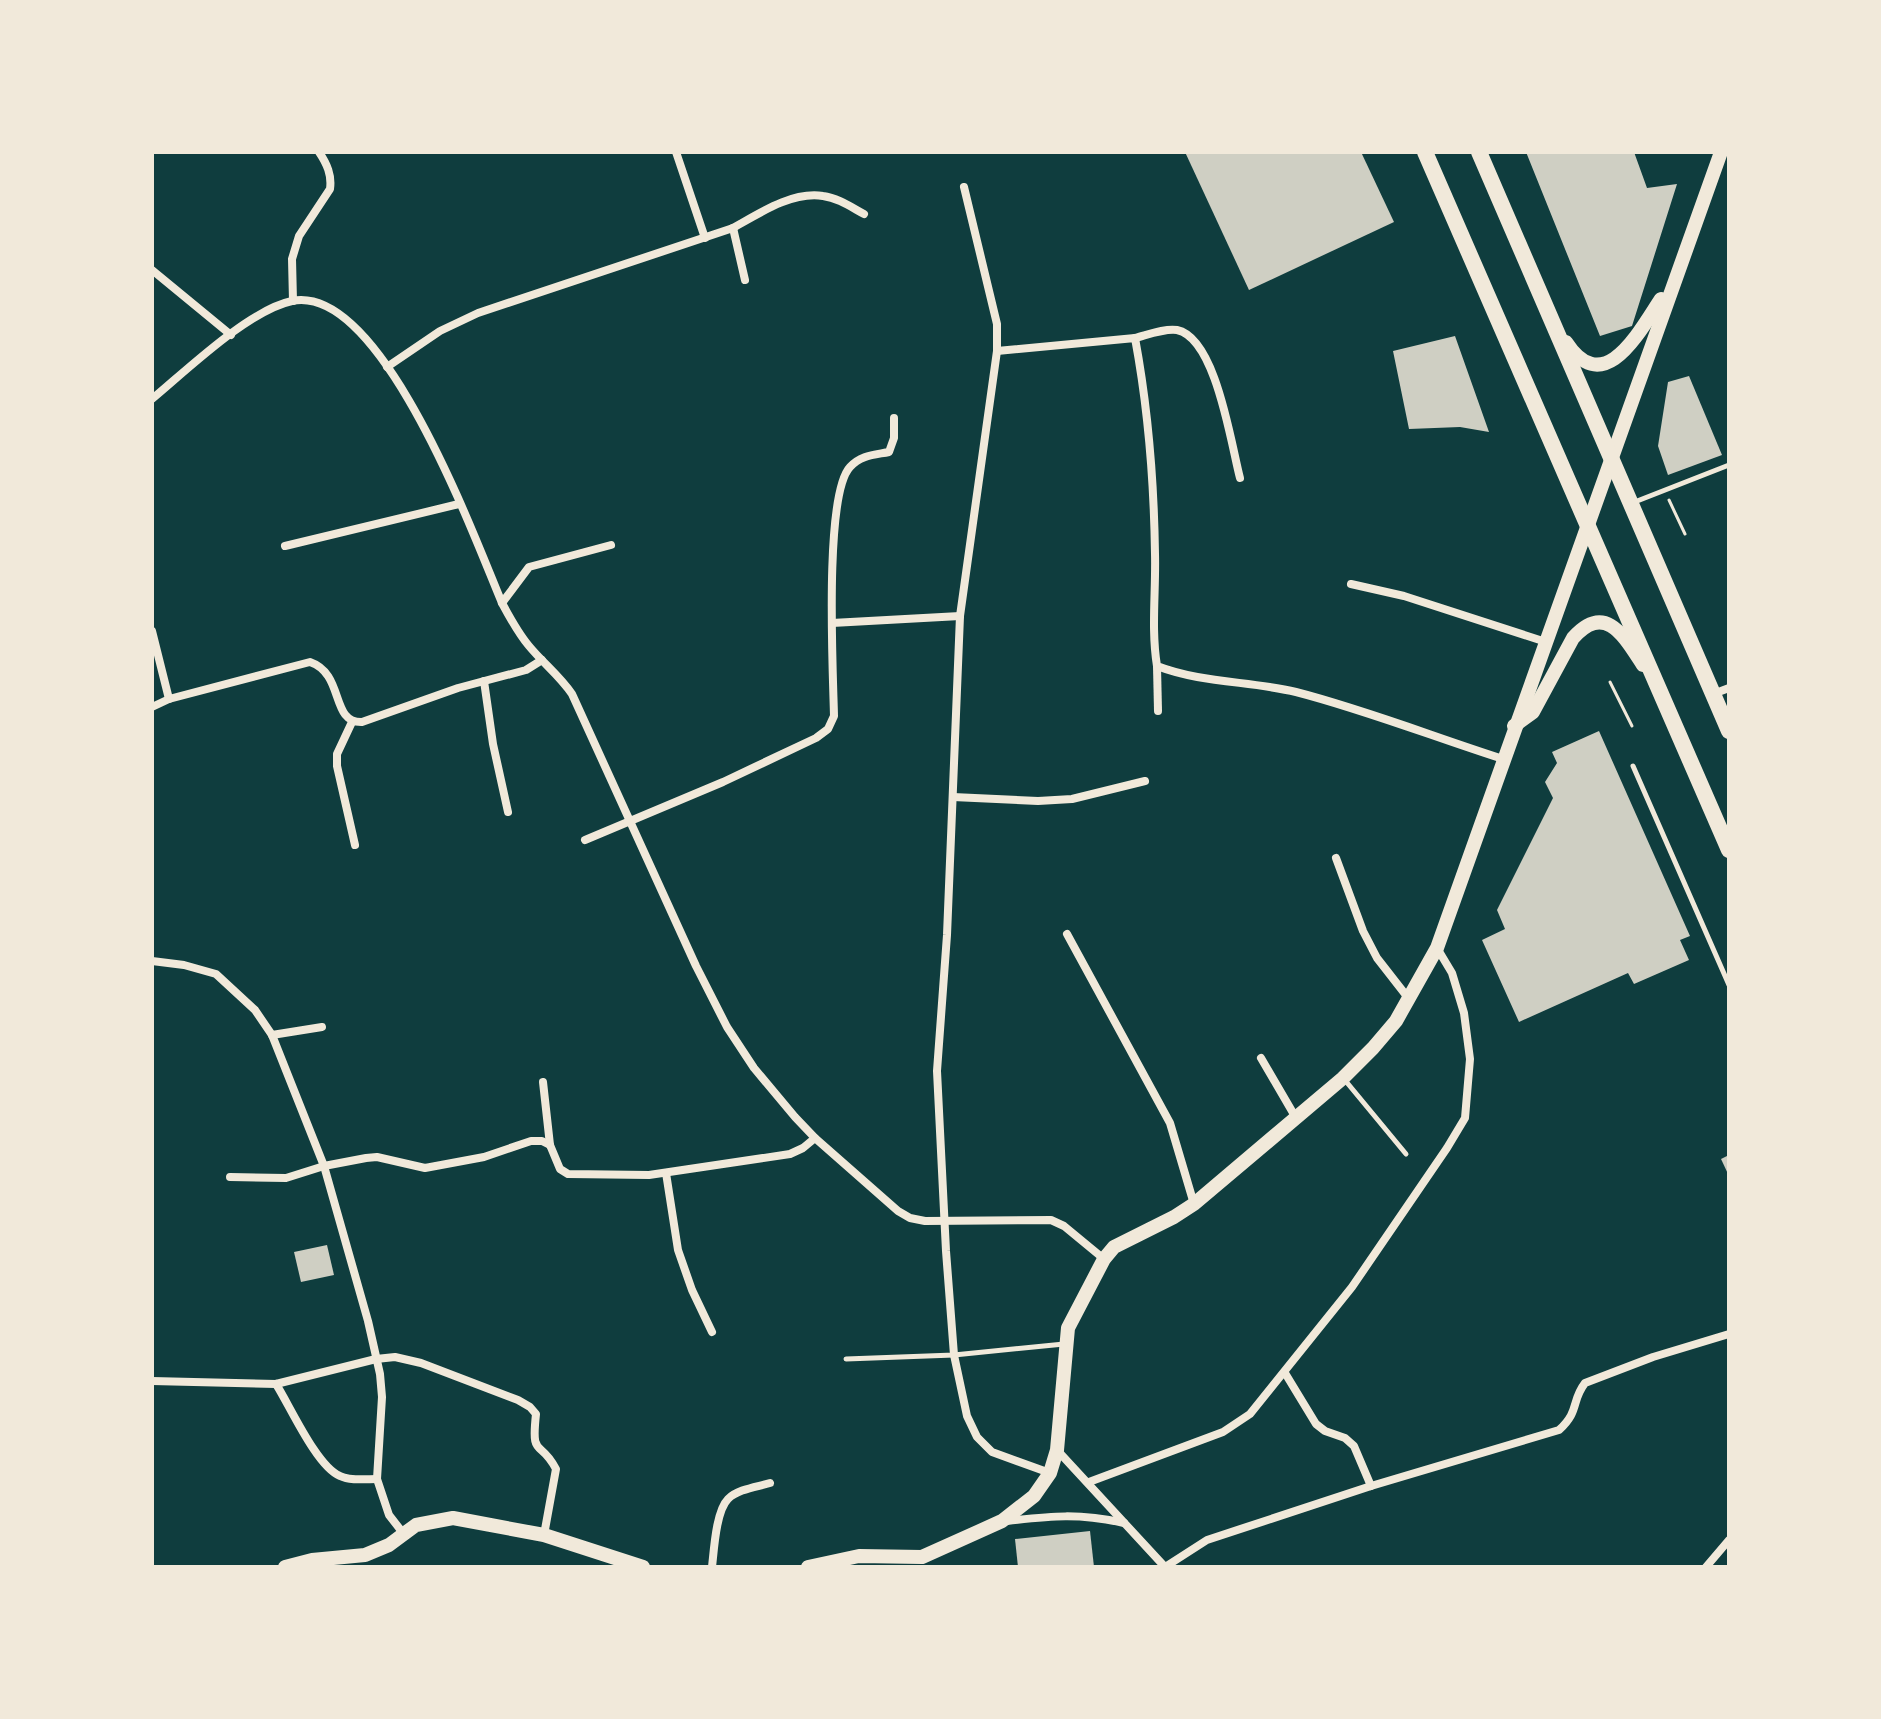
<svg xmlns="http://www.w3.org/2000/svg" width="1881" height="1719" viewBox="0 0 1881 1719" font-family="'Fira Sans',sans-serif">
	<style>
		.building { fill: #cfcfc3 }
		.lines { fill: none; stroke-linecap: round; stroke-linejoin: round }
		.path { stroke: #f1e9da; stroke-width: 3 }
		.service { stroke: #f1e9da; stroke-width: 5 }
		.minor { stroke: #f1e9da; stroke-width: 8 }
		.tertiary { stroke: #f1e9da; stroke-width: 14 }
		.primary { stroke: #f1e9da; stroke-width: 16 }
	</style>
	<rect width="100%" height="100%" fill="#0f3d3e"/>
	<!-- building -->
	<g class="building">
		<path d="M1185,152H1361L1394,222L1249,290Z"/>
		<path d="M1526,152H1634L1647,188L1677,184L1632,326L1600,336Z"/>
		<path d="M1455,336L1489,432L1460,427L1409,429L1393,351Z"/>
		<path d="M1689,376L1722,455L1668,475L1658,446L1668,382Z"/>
		<path d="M1599,731L1690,936L1680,940L1689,960L1634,984L1628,973L1519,1022L1482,940L1505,929L1497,910L1553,798L1545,782L1557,763L1552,752Z"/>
		<path d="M1729,1155V1176L1721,1159Z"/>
		<path d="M327,1245L334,1275L301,1282L294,1252Z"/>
		<path d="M1090,1531L1094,1567H1018L1015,1539Z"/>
	</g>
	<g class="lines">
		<!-- path -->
		<g class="path">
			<path d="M1669,500L1685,534"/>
			<path d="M1610,682L1632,726"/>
		</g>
		<!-- service -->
		<g class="service">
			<path d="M1632,503L1729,465"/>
			<path d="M1633,766L1729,985"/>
			<path d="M1344,1079L1406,1154"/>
			<path d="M846,1359L954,1355L1064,1344"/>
		</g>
		<!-- minor -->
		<g class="minor">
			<path d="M676,152L705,238"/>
			<path d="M964,187L997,324V351L960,616L947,935L937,1071L946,1251L954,1355L967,1416L977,1437L992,1452L1050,1473"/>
			<path d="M733,228L745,280"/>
			<path d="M152,270L231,335"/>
			<path d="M293,301L292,259L299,236L330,189C332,175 327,164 319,152"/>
			<path d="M1135,338C1147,335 1165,328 1177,330C1216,338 1231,444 1240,478"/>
			<path d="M997,351L1135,338C1148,408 1154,482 1155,554C1156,591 1151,629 1157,666C1201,683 1250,681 1296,692C1366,710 1434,737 1503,759"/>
			<path d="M387,367L440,331L478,313L733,228C758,214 792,191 823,196C838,198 851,207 864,214"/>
			<path d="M152,399C187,370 249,310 292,301C382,283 474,537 502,603C510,618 518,633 529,646C543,663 560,676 572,694L696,966L727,1027L754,1068L795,1117L815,1138L898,1211L910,1218L925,1221L1051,1220L1064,1226L1104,1259"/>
			<path d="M285,546L459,504"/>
			<path d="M1351,584L1404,596L1546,642"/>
			<path d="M502,603L529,567L611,545"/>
			<path d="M832,623L960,616"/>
			<path d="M152,631L169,699"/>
			<path d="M1157,666L1158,711"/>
			<path d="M484,681L493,744L508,812"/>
			<path d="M1713,694L1729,688"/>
			<path d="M152,707L169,699L310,662C345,674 330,723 362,722L458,688L526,670L542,660"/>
			<path d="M352,722L337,754V766L355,845"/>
			<path d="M953,797L1038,801L1072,799L1145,781"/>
			<path d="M585,840L723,782L816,738L828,729L834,716C833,671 824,495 850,467C861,455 874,455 889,452L894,438V418"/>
			<path d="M1336,858L1363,931L1377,958L1409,999"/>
			<path d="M1067,934L1170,1123L1194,1204"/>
			<path d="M152,961L184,965L216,974L255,1010L272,1035L324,1166L368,1321L380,1374L382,1397L377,1479L389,1515L403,1533"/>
			<path d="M272,1035L322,1027"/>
			<path d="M1261,1058L1296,1118"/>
			<path d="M543,1082L550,1145"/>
			<path d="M666,1173L678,1250L692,1290L712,1332"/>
			<path d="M230,1177L286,1178L324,1166L366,1158L377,1157L425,1168L484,1157L531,1141H542L550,1145L560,1169L568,1174L649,1175L790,1154L803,1148L815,1138"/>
			<path d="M1285,1373L1316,1424L1325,1431L1345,1438L1354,1446L1371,1486"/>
			<path d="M152,1381L276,1384L376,1359L395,1357L421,1363L518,1400L530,1407L536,1414C531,1460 540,1438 556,1469L544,1535"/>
			<path d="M276,1384C290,1406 317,1467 340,1476C350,1481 366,1479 377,1479"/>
			<path d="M1057,1450L1165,1567"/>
			<path d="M1089,1482L1223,1432L1250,1414L1352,1287L1447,1148L1465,1118L1470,1059L1464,1013L1452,973L1437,948"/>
			<path d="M1007,1521C1052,1516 1079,1513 1124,1523"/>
			<path d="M712,1567C714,1550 716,1511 728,1499C738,1489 757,1487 770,1483"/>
			<path d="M1165,1567L1207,1540L1371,1486L1559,1430C1580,1411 1571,1401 1585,1383L1653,1357L1729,1334"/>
			<path d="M1706,1567L1729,1540"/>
		</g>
		<!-- tertiary -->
		<g class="tertiary">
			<path d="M1566,342C1604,400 1639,332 1661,299"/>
			<path d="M1514,726L1533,712L1573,638C1606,601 1625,638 1643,665"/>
			<path d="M285,1567L312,1560L365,1555L389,1545L416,1525L453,1518L544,1535L643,1567"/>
			<path d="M808,1567L859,1556L922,1557L1002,1521L1034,1496L1050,1473L1057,1450L1068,1328L1104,1259L1114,1247L1174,1217L1194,1204L1343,1078L1373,1048L1396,1021L1437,948L1721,152"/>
		</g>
		<!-- primary -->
		<g class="primary">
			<path d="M1425,152L1729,850"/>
			<path d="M1479,152L1729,731"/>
		</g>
	</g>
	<!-- border -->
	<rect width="1881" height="1719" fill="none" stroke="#f1e9da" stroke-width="308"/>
</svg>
